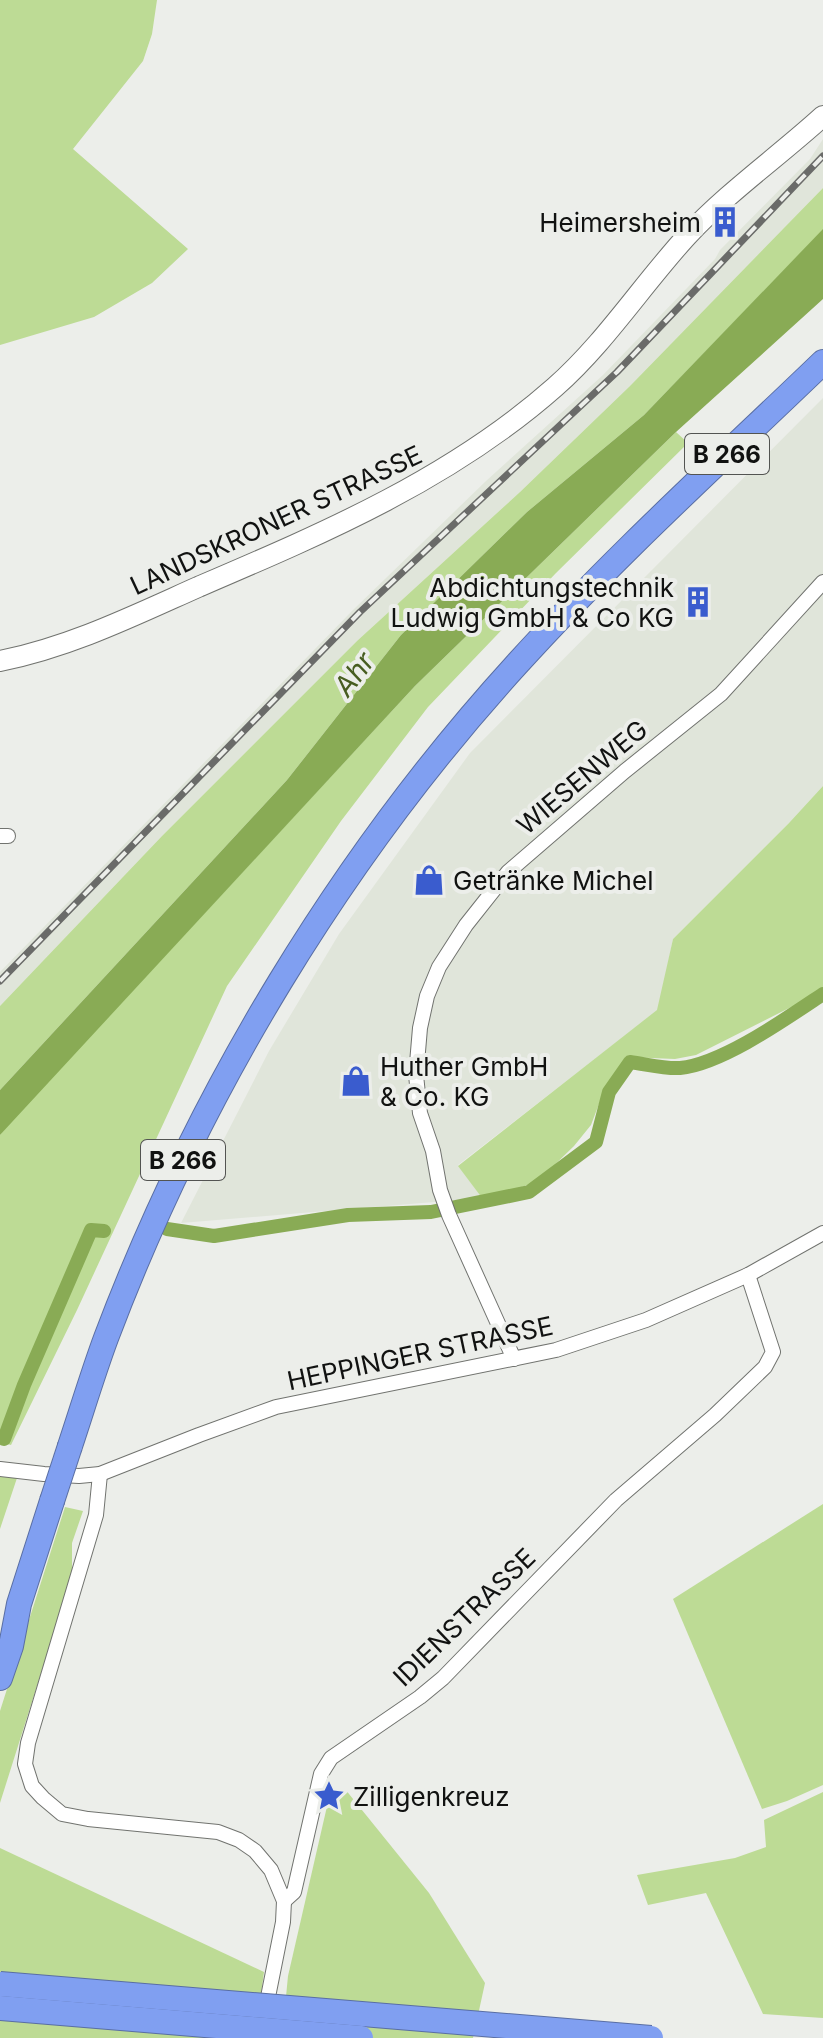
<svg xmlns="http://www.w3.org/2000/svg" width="823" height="2038" viewBox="0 0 823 2038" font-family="Inter,sans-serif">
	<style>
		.built { fill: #e0e5da }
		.green { fill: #bddb95 }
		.water { fill: #89ab55 }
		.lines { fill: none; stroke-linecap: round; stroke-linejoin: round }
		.canal { stroke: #89ab55; stroke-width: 14 }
		.street-casing { stroke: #71736f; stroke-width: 16 }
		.secondary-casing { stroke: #71736f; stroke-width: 22 }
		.highway-casing { stroke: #596ea3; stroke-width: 26 }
		.street { stroke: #fff; stroke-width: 14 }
		.secondary { stroke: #fff; stroke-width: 20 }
		.highway { stroke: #809ff1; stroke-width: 24 }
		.rail-casing { stroke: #6a6b69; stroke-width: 7 }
		.rail { stroke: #eceeea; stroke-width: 4; stroke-dasharray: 12; stroke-linecap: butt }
		.highway-bridge-casing { stroke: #596ea3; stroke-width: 26; stroke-linecap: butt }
		.highway-bridge { stroke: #809ff1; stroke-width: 24 }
		.labels { text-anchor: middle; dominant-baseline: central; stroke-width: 8; stroke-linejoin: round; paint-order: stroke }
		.shield { fill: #eceeea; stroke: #535452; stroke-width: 2 }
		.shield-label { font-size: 24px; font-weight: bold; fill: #111211 }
		.poi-label { font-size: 26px; fill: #111211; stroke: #eceeea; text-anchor: start }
		.street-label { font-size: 26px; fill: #111211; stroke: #eceeea }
		.water-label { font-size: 28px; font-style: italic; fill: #475d21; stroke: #eceeea }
	</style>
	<rect width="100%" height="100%" fill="#eceeea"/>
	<!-- built -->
	<g class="built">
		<path d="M823,139V188L630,386L520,492L357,641L162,836L0,1006V972L352,611L486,481L603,375L715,259L720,250L810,159Z"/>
		<path d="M823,398V786L789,823L673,939L658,1010L458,1165L482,1198L181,1223L269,1051L339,934L470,753Z"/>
	</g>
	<!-- green -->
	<g class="green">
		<path d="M0,0H157L152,34L143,61L73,149L188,249L152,283L94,317L0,345Z"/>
		<path d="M823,188V230L644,415L527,512L401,635L287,780L0,1090V1006L162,836L357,641L520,492L630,386Z"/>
		<path d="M676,432L688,443L556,573L428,707L341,821L227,986L77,1310L11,1445L0,1442V1135L4,1129L415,686Z"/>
		<path d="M823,786V988L815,995L696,1055L675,1059L626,1057L605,1088L591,1125L574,1146L538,1181L511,1191L482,1198L458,1166L657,1010L673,939L789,823Z"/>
		<path d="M0,1476L17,1478L0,1529Z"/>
		<path d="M823,1504V1785L787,1801L762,1809L673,1599Z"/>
		<path d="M65,1507L83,1511L72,1543V1575L0,1803V1711Z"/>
		<path d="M345,1789L429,1893L485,1983L473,2038H282L288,1976L328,1802Z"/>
		<path d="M823,1792V2018L763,2014L706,1893L648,1905L637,1875L735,1858L766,1847L764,1820Z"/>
		<path d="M0,1848L264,1972L255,2038H0Z"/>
	</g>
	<!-- water -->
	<path class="water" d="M823,229V299L676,432L415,686L0,1135V1090L287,780L401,635L527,512L644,415Z"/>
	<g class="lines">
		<!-- canal -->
		<g class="canal">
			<path d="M167,1229L214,1236L348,1215L431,1212L529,1192L596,1142L609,1092L630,1062C646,1064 664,1069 680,1068C722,1064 787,1018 823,994"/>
			<path d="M4,1439L24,1385L91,1230L104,1231"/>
		</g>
		<defs>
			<g id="street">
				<path d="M0,836H8"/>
				<path d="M514,1359L449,1215L440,1190L433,1151L420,1113L416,1075L420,1028L427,996L439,967L466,925L508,872L625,771L721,694L823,582"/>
				<path d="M0,1469L44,1474L79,1476L100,1474L199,1435L276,1407L556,1350L646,1320L748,1275L823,1233"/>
				<path d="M100,1474L96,1515L28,1743L25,1764L32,1786L43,1798L62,1814L88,1819L218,1832L239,1840L255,1851L271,1870L284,1901L283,1922L265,2012"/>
				<path d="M284,1901L294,1892L321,1774L331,1758L420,1697L443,1678L616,1500L715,1415L765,1367L773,1352L748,1275"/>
			</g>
			<path id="secondary" d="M0,661C70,647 133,616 198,587C324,533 451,479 555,387C605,343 642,285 687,236C729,191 778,157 823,116"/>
			<g id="highway">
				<path d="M70,1446C82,1410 93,1373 106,1338C198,1094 341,857 517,664C613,558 720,461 823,362"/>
				<path d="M0,1678L11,1646L19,1604L52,1501"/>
			</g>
		</defs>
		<!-- street casing -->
		<use href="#street" class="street-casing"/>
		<!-- secondary casing -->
		<use href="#secondary" class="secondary-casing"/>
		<!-- highway casing -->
		<use href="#highway" class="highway-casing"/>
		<!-- street -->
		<use href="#street" class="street"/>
		<!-- secondary -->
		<use href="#secondary" class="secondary"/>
		<!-- highway -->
		<use href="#highway" class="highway"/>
		<defs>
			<path id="rail" d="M0,981L360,612L617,372L823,156"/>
		</defs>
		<!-- rail casing -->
		<use href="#rail" class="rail-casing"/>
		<!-- rail -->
		<use href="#rail" class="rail"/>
		<defs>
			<g id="highway-bridge">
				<path d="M52,1501L70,1446"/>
				<path d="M0,1984L651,2038"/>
				<path d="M0,2008L361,2038"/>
			</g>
		</defs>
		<!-- highway-bridge casing -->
		<use href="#highway-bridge" class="highway-bridge-casing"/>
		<!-- highway-bridge -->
		<use href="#highway-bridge" class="highway-bridge"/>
	</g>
	<!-- icons -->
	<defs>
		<symbol id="building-bare" viewBox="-9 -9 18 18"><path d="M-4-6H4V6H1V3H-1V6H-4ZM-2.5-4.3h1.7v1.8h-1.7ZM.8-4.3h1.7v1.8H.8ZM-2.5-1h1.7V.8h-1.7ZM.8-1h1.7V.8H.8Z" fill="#3a5cce" stroke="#eceeea" stroke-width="2.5" paint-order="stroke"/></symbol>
		<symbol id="shop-bare" viewBox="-9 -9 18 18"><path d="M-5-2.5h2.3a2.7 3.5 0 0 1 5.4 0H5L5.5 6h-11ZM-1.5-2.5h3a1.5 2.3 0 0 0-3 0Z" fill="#3a5cce" stroke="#eceeea" stroke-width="2.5" paint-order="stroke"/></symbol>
		<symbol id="sight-bare" viewBox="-9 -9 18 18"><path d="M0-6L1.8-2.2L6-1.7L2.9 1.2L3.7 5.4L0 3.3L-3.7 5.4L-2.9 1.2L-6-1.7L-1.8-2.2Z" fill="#3a5cce" stroke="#eceeea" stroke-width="2.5" paint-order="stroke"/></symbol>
	</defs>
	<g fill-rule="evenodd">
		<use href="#building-bare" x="703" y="200" width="44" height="44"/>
		<use href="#building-bare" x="676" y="580" width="44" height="44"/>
		<use href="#shop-bare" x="407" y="858" width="44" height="44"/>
		<use href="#shop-bare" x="334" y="1059" width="44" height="44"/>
		<use href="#sight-bare" x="307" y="1774" width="44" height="44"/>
	</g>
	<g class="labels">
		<!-- shield labels -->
		<g class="shield">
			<rect x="685" y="434" width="84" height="40" rx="6"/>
			<rect x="141" y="1140" width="84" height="40" rx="6"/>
		</g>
		<g class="shield-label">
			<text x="727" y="454">B 266</text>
			<text x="183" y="1160">B 266</text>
		</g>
		<!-- poi labels -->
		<g class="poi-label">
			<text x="701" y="222" text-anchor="end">Heimersheim</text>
			<text x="674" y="587" text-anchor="end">Abdichtungstechnik<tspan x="674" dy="30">Ludwig GmbH &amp; Co KG</tspan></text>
			<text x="453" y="880">Getränke Michel</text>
			<text x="380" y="1066">Huther GmbH<tspan x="380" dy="30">&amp; Co. KG</tspan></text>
			<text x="353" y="1796">Zilligenkreuz</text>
		</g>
		<!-- street labels -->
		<g class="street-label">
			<text transform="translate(276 520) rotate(-25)">LANDSKRONER STRASSE</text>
			<text transform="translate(582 777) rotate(-40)">WIESENWEG</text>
			<text transform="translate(420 1353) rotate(-12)">HEPPINGER STRASSE</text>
			<text transform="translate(464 1617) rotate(-44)">IDIENSTRASSE</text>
		</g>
		<!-- water labels -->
		<g class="water-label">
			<text transform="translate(354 674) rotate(-53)">Ahr</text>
		</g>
	</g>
</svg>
